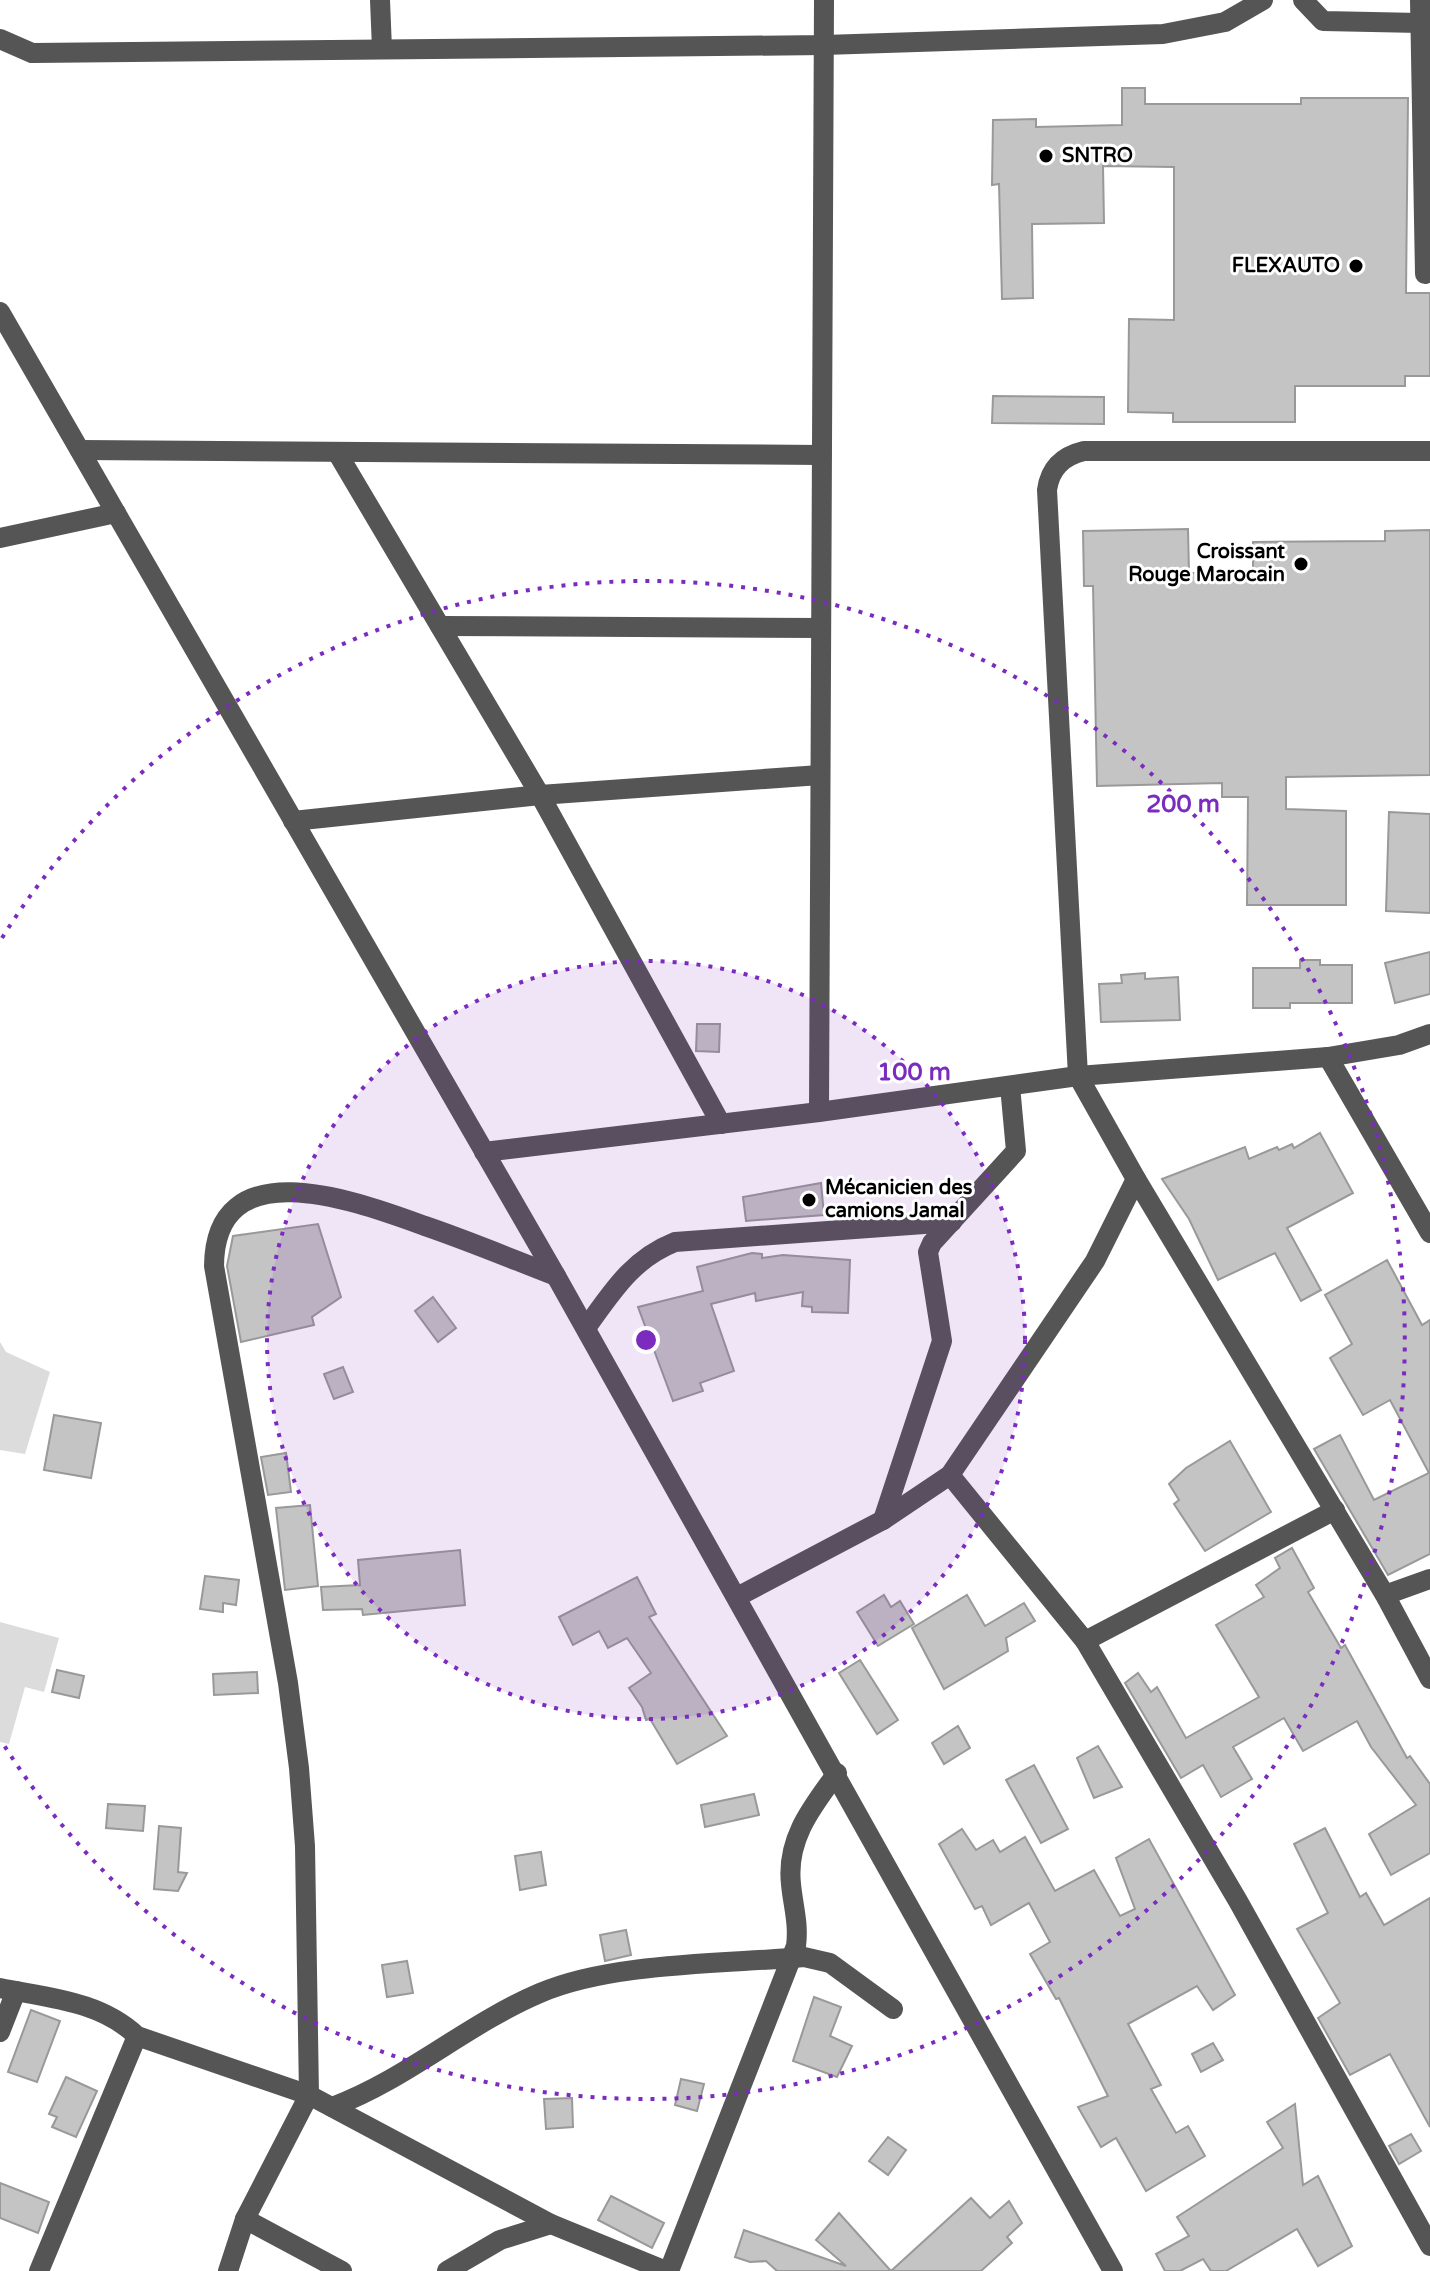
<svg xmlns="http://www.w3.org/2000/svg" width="1430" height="2271" viewBox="0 0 1430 2271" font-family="'Varela Round',sans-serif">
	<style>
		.green { fill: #dcdcdc }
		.building { fill: #c4c4c4; stroke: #999; stroke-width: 2 }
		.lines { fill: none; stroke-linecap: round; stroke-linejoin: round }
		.minor { stroke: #555; stroke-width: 20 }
		.ring { fill: none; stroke: #7b2cbf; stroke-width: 4; stroke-dasharray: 4 8 }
		.poi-dot { fill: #000; stroke: #fff; stroke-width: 3 }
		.labels { text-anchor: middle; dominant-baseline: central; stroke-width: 6; stroke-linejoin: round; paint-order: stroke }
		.poi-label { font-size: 20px; font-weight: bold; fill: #000; stroke: #fff; text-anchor: start }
		.centre { fill: #7b2cbf; stroke: #fff; stroke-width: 4 }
		.ring-label { font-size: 24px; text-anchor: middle; font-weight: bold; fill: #7b2cbf; stroke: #fff; stroke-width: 6; stroke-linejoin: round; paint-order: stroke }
	</style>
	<rect width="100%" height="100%" fill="#fff"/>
	<!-- green -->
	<g class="green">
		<path d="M0,1342L6,1352L50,1372L25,1454L0,1450Z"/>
		<path d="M0,1622L59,1638L44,1692L25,1687L9,1744L0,1742Z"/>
	</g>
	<!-- building -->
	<g class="building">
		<path d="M1122,88H1145V104H1301V98H1408L1406,293H1430V376H1405V386H1295V422H1173V413L1128,412L1129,319L1174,320V167L1103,166L1104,223L1032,224L1033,298L1002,299L999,184L992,185L993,120L1036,119V127L1122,125Z"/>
		<path d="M993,396L1104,397V424L992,423Z"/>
		<path d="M1188,529L1189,573H1253V542L1385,541V531L1430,530V775L1286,777V809L1346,811V905H1247L1248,797H1222V783L1097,786L1093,586H1084L1083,531Z"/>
		<path d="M1389,812L1430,814V913L1386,911Z"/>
		<path d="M1430,952V994L1395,1003L1385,963Z"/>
		<path d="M1300,960H1320V965H1352V1003H1290V1008H1253V968H1300Z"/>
		<path d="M1145,973V979L1178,977L1180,1020L1101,1022L1099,984L1122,983L1121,975Z"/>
		<path d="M697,1024H720L719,1052L696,1051Z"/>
		<path d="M1320,1133L1353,1193L1287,1228L1321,1290L1301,1301L1275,1253L1218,1280L1189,1219L1162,1179L1245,1147L1249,1159L1277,1147L1279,1150L1292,1144L1294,1148Z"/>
		<path d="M821,1183L824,1215L746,1221L743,1197Z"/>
		<path d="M318,1224L341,1297L312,1317L314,1325L241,1342L227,1266L233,1236Z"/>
		<path d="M752,1253L762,1254V1258L783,1255L850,1260L848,1313L812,1312V1307L802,1306L803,1292L756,1301L755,1293L711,1304L734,1371L700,1383L703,1391L673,1401L638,1307L703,1291L697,1267Z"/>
		<path d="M1387,1260L1422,1325L1430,1320V1554L1388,1575L1314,1449L1340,1435L1374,1500L1429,1473L1390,1400L1363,1415L1330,1358L1352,1344L1325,1295Z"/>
		<path d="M433,1297L456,1328L438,1342L415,1311Z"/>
		<path d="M343,1367L353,1392L334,1399L324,1374Z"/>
		<path d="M54,1415L101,1423L91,1478L44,1470Z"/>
		<path d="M1230,1441L1271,1512L1205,1551L1174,1504L1179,1500L1169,1484L1186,1468Z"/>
		<path d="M286,1453L291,1492L268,1495L261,1457Z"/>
		<path d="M310,1505L318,1586L285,1590L276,1508Z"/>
		<path d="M1292,1548L1314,1588L1308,1592L1341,1648L1345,1645L1407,1758L1410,1756L1430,1784V1853L1391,1875L1369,1834L1416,1805L1371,1747L1357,1721L1303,1751L1284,1718L1233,1747L1252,1779L1221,1797L1203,1765L1181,1778L1125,1683L1138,1673L1151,1692L1157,1687L1186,1738L1259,1697L1216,1625L1264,1597L1256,1585L1280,1568L1275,1558Z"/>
		<path d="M460,1550L465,1605L363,1615L362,1609L323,1610L321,1587L360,1585L358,1560Z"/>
		<path d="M205,1576L239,1580L236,1605L223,1603V1612L200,1609Z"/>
		<path d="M637,1577L656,1614L649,1617L727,1736L677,1764L650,1719L646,1720L642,1707L629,1688L651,1673L627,1638L608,1648L599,1631L573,1645L559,1617Z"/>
		<path d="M884,1595L891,1607L900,1601L914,1624L878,1646L857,1612Z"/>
		<path d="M967,1595L985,1626L1024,1603L1035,1621L1006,1638L1008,1651L944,1689L912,1628Z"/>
		<path d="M860,1660L898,1720L877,1734L839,1673Z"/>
		<path d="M57,1670L84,1676L79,1698L52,1692Z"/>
		<path d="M257,1672L258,1693L214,1695L213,1674Z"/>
		<path d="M958,1726L970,1748L944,1764L932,1743Z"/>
		<path d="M1098,1746L1122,1787L1094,1798L1077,1758Z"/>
		<path d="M1034,1765L1068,1829L1041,1843L1006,1780Z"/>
		<path d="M754,1794L759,1815L705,1827L701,1805Z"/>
		<path d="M108,1804L145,1806L143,1831L106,1828Z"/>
		<path d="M159,1826L181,1828L178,1872L187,1873L178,1891L154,1889Z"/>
		<path d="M1325,1828L1360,1897L1366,1893L1384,1925L1430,1898V2127L1390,2054L1350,2075L1318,2018L1340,2003L1297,1929L1328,1913L1294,1844Z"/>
		<path d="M962,1829L976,1850L993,1840L1000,1852L1025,1837L1055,1891L1094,1870L1120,1916L1135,1909L1116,1858L1149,1839L1235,1995L1213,2010L1197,1986L1128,2024L1161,2085L1151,2089L1176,2133L1188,2126L1205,2156L1146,2191L1116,2138L1101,2147L1078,2107L1108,2096L1059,1998L1056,1999L1030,1954L1050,1942L1029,1903L991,1925L982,1906L975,1909L939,1844Z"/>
		<path d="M541,1852L546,1885L520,1890L515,1856Z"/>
		<path d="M626,1930L631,1955L605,1961L600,1935Z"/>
		<path d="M407,1961L413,1993L387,1997L382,1965Z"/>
		<path d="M814,1997L841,2007L830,2036L852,2046L837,2077L793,2061Z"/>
		<path d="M31,2010L60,2021L37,2082L8,2072Z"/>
		<path d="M1213,2043L1223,2060L1201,2072L1192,2054Z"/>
		<path d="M66,2077L97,2091L76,2137L52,2127L57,2117L49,2114Z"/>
		<path d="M681,2079L704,2084L697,2111L675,2105Z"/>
		<path d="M572,2098L573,2127L546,2129L544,2099Z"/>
		<path d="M1295,2104L1303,2185L1318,2176L1352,2246L1318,2266L1297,2229L1226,2271H1211L1203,2259L1180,2271H1165L1156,2254L1189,2236L1177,2217L1283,2148L1267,2122Z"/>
		<path d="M1411,2134L1421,2151L1399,2164L1389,2146Z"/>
		<path d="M888,2137L906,2150L888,2175L869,2161Z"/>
		<path d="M0,2183L49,2202L38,2233L0,2218Z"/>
		<path d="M611,2196L664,2223L652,2248L598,2220Z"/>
		<path d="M971,2198L990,2218L1009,2201L1022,2223L1007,2237L1012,2243L981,2271H891Z"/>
		<path d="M839,2213L891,2271H777L766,2261L750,2262L735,2257L744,2230L846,2266L816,2240Z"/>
	</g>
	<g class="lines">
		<!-- minor -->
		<g class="minor">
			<path d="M380,0L382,49"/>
			<path d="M1303,0L1323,21L1420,23"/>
			<path d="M1420,0L1425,274"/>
			<path d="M0,39L32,53L824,45L1163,34L1225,22L1263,0"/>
			<path d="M0,312L556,1276L1113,2271"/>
			<path d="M80,450L822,455"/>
			<path d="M1430,451H1084C1063,456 1050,468 1047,490L1078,1076L1136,1179L1385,1595L1430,1679"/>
			<path d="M338,454L540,795L721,1124"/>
			<path d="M0,538L116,513"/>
			<path d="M440,626L821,628"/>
			<path d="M293,821L540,795L820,775"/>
			<path d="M1328,1057L1430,1233"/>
			<path d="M819,1112L824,0"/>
			<path d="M484,1152L819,1112L1078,1076L1328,1057L1399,1045L1430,1034"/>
			<path d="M586,1328C612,1292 632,1259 675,1242L952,1222"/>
			<path d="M950,1475L1085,1641L1238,1901L1430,2246"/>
			<path d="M883,1520L942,1341L928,1252L932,1243L1016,1151L1010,1086"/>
			<path d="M1385,1595L1430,1579"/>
			<path d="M737,1597L883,1520L950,1475L1095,1261L1136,1179"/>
			<path d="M1085,1641L1335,1510"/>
			<path d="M0,1988C49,1998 100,2001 137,2036L309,2095L551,2224L666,2271"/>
			<path d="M0,2032L16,1991"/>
			<path d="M332,2107C407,2079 467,2024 540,1993C612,1962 725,1964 804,1957L830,1963L893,2009"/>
			<path d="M245,2219L342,2271"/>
			<path d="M39,2271L137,2036"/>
			<path d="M228,2271L245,2219L309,2095L305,1846L299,1768L288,1683L214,1266C215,1147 358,1202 425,1226C469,1241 512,1259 556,1276"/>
			<path d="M447,2271L500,2240L551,2224"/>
			<path d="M669,2271L796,1946C799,1923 793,1906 791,1884C786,1839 812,1807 837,1773"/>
		</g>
	</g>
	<!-- distance rings -->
	<circle cx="646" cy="1340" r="379" fill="#7b2cbf" fill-opacity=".12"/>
	<g class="ring">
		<circle cx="646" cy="1340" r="379"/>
		<path d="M2 938A759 759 0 1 1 2 1742"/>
	</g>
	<!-- markers -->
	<g class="poi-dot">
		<circle cx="1046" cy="156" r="8"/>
		<circle cx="1356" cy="266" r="8"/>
		<circle cx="1301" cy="564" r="8"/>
		<circle cx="809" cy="1200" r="8"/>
	</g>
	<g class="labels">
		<!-- poi labels -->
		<g class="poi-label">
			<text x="1062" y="156">SNTRO</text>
			<text x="1340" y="266" text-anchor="end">FLEXAUTO</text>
			<text x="1285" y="552" text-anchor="end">Croissant<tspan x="1285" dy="23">Rouge Marocain</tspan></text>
			<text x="825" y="1188">Mécanicien des<tspan x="825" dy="23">camions Jamal</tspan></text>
		</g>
	</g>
	<circle cx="646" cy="1340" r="12" class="centre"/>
	<g class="ring-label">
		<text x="1183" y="812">200 m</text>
		<text x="914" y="1080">100 m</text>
	</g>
</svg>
